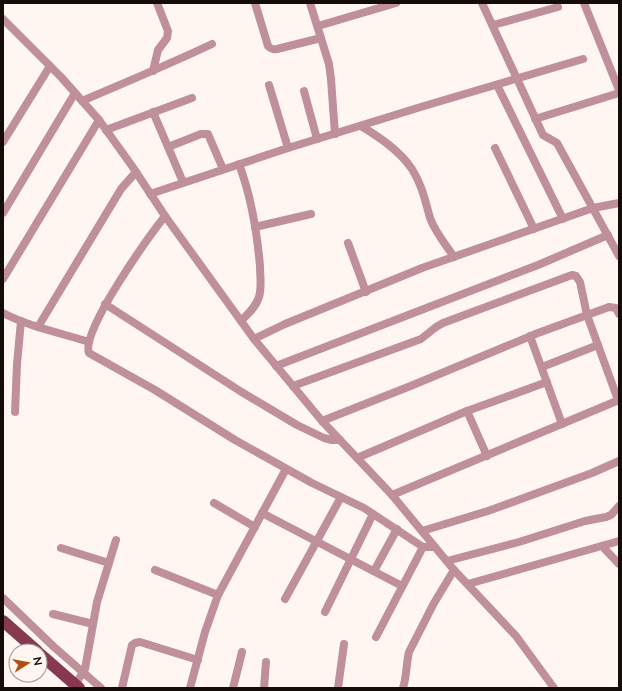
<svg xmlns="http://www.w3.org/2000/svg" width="622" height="691" viewBox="0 0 622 691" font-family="Lato,sans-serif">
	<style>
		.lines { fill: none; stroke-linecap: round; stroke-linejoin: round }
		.street { stroke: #bf909b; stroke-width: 8 }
		.primary { stroke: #863951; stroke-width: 12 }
	</style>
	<rect width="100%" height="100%" fill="#fff6f1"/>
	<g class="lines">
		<!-- street -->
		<g class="street">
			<path d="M255,3L268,46C271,49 273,50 277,49L321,38"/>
			<path d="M310,3L329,64L331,79L335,134"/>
			<path d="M482,3L543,135L557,143L619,256"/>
			<path d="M584,3L619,90"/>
			<path d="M3,19L61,77L99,120L132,166L165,216L254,339L322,421L392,495L454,570L516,636L554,688"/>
			<path d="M493,25L558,7"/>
			<path d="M318,26L396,3"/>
			<path d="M153,71L158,50L167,38L168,31L157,3"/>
			<path d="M269,85L288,148"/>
			<path d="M497,85L563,219"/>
			<path d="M304,91L317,139"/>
			<path d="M82,101C126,82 170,64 212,44"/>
			<path d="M153,112L183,182"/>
			<path d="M535,119L619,93"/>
			<path d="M361,126C379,137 399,150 412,169C422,185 425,200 430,218C435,232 446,245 454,257"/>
			<path d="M106,130L192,98"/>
			<path d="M3,142L50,66"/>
			<path d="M168,147L201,134H208L223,169"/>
			<path d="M495,148L534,229"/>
			<path d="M239,164C251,196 257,232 260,266C260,276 262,287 259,297C256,307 248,314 241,321"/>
			<path d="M150,194L288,148L424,106L583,59"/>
			<path d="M3,213L75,93"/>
			<path d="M165,216C150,235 80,332 89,353L155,390L235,440L312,483L364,508L423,547H435"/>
			<path d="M255,227L311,214"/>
			<path d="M348,243L366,292"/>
			<path d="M3,279L99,120"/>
			<path d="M105,304L240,391L297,425L324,438L332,440H340"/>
			<path d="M3,313C30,327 61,333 89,342"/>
			<path d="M38,327L121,189L136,172"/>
			<path d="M530,336L562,424"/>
			<path d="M254,339L285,324L422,268L593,208L619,203"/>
			<path d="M276,366L538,265L608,235"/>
			<path d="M542,367L598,345"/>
			<path d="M293,386L421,339L436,327L443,323L572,275L576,276L580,282L587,315L618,400"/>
			<path d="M467,411L487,456"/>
			<path d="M15,412L17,364L21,321"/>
			<path d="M322,421L413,385L538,333L609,307L616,308L619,314"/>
			<path d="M357,458L467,411L547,382"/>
			<path d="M392,495L619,400"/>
			<path d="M214,503L255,527"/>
			<path d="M262,513L402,586"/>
			<path d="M422,531L488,511L592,473L619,461"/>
			<path d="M602,546L619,564"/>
			<path d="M61,548L109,563"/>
			<path d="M447,561L519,542L585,521L606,517L611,515L619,506"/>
			<path d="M155,570L218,595"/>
			<path d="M374,571L397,529"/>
			<path d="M468,584L619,541"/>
			<path d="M3,598L54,647L101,688"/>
			<path d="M285,599L341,497"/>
			<path d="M325,612L373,514"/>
			<path d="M53,614L93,624"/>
			<path d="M376,637L423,547"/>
			<path d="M75,685L85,669L97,602L116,540"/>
			<path d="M122,688L132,645L135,643L140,642L198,660"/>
			<path d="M190,688L205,632L218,595L286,469"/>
			<path d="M233,688L242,652"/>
			<path d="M264,688L266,662"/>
			<path d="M338,688L344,644"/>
			<path d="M403,688C407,675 406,665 409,652L434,603L454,570"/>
		</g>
		<!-- primary -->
		<g class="primary">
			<path d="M3,621L37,651"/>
			<path d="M40,654L79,688"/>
		</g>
	</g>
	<!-- border -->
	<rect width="622" height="691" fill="none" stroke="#130c08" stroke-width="8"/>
	<!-- north arrow -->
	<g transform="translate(28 663) rotate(79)"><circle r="19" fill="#fff6f1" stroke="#a19894"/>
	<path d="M0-3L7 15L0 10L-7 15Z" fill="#b04f11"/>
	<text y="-6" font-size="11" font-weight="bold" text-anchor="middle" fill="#130c08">N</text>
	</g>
</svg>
